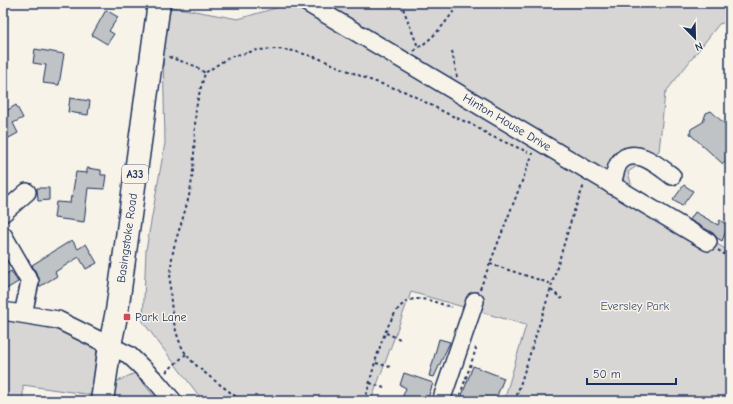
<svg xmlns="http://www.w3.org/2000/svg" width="733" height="404" viewBox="0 0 733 404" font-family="'Comic Neue',sans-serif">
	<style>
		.green { fill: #d7d6d4; stroke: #798299 }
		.building { fill: #c0c3c5; stroke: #1b2f5e }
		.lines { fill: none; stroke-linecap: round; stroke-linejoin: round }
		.minor-casing { stroke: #1b2f5e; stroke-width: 20 }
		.major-casing { stroke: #1b2f5e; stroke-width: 25 }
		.path { stroke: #1b2f5e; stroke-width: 2; stroke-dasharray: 3 3; stroke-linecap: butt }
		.minor { stroke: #f7f3e8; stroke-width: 17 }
		.major { stroke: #f7f3e8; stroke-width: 22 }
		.poi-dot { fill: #d1495b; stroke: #f7f3e8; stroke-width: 1.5 }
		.labels { text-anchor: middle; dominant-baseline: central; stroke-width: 3; stroke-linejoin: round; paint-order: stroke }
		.shield { fill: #f7f3e8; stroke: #5d6a87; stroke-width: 1 }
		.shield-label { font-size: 11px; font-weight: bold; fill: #1b2f5e }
		.street-label { font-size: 12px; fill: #1b2f5e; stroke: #f7f3e8 }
		.park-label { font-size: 12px; fill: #415076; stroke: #f7f3e8 }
		.poi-label { font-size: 12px; fill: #1b2f5e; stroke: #f7f3e8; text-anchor: start }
	</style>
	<rect width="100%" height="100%" fill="#f7f3e8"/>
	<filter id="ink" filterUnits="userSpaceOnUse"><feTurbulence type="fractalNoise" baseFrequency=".025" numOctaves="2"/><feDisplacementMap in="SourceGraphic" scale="8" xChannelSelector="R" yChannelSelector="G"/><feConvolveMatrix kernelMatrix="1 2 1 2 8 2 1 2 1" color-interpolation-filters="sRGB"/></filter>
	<g filter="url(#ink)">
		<!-- green -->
		<g class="green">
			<path d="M284,3H730V21L719,24L665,93L659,151L628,172L633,191L730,252V401H504L526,325L411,292L371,401H203L143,322L146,250L165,143L162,5L238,19L286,5Z"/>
			<path d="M3,317L55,326L97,347L92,395L23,385V401H3Z"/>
			<path d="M135,373L158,401H108L109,385Z"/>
		</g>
		<!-- building -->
		<g class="building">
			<path d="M106,10L118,17L109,31L114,34L107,44L92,35Z"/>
			<path d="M35,49L64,54L59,85L43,83L46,65L33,63Z"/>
			<path d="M70,98L90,101L88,115L68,112Z"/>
			<path d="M3,105L6,111L16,105L23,118L13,123L18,133L7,139L3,131Z"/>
			<path d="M711,111L728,127L725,130L730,135V156L723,164L691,135L690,133L691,129L703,122L706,113Z"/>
			<path d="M87,168L101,170V175H106L104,189L88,188L84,222L54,218L56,202L70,203L71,196L72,197L76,172L87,173Z"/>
			<path d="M684,185L693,191L682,206L673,200Z"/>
			<path d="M37,188H49V200L38,201Z"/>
			<path d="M695,212L718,225L720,220L728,226L722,241L717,238L713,233L690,220Z"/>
			<path d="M72,240L78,249L86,244L97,263L86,269L79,257L55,272L57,276L39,287V278L32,265Z"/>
			<path d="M11,271L18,282L3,291V276Z"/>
			<path d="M439,339L450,342L434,377L429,376Z"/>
			<path d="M473,366L504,378L495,401H470L461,398Z"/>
			<path d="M404,373L433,383L427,401H401L406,388L400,385Z"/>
		</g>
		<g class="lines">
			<defs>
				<g id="minor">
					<path id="s1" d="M307,3L708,242"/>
					<path d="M612,185C614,178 615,169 619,163C633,144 659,166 672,176"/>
					<path d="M3,213L27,192"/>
					<path d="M3,235L30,282L23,314"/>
					<path d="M3,311L58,320L129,355L156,381L173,401"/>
					<path d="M441,401L475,301"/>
				</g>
				<g id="major">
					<path id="s2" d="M102,401L110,345L117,311L159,3"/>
				</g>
			</defs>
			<!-- minor casing -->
			<use href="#minor" class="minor-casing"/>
			<!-- major casing -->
			<use href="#major" class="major-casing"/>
			<!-- path -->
			<g class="path">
				<path d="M401,3L418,47"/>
				<path d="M414,51C418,47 422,46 426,42C439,32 450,17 459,3"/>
				<path d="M452,51L457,77"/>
				<path d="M169,57L195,66L205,73"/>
				<path d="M718,250L730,258"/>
				<path d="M490,264L552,284"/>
				<path d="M480,289L533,153"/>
				<path d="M551,290L562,299"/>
				<path d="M386,333L400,339"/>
				<path d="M376,363L390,367"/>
				<path d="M166,372L186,354"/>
				<path d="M370,383L384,388"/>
				<path d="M239,401L235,396C220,384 197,369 186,354C179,344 175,329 173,317C169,294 169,270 174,247C180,225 189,203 192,179C195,156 194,133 196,109L198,98L205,73L229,57L258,50L276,49L294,51L318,58L370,80L406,92L448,114L473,125L491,136L528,152"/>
				<path d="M365,401C371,378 386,307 410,300C424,296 438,304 452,307"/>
				<path d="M458,401L476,349L475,348"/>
				<path d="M515,401L549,294L573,214L584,185"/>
			</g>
			<!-- minor -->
			<use href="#minor" class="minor"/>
			<!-- major -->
			<use href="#major" class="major"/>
		</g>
	</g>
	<!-- markers -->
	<rect class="poi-dot" x="123" y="313" width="8" height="8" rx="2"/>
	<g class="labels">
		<!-- shield labels -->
		<rect class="shield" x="122" y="165" width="26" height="18" rx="3"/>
		<g class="shield-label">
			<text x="135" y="174">A33</text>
		</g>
		<!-- street labels -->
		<g class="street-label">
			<text stroke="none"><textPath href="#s1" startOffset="233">Hinton House Drive</textPath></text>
			<text stroke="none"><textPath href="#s2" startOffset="165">Basingstoke Road</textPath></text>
		</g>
		<!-- park labels -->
		<g class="park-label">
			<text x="635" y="306">Eversley Park</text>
		</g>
		<!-- poi labels -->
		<g class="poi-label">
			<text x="135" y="317">Park Lane</text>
		</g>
	</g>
	<!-- margin -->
	<rect width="733" height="404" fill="none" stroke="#f7f3e8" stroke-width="16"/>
	<rect x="8" y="8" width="717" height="388" fill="none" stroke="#1b2f5e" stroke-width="1.5" filter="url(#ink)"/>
	<!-- north arrow -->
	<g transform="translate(695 38) rotate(157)" stroke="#f7f3e8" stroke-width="3" paint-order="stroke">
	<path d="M0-3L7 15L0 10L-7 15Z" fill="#1b2f5e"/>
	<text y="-6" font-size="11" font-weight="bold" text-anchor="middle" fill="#1b2f5e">N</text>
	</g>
	<!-- scale -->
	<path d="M587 378v6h89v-6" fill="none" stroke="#1b2f5e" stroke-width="2"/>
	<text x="593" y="378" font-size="12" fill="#1b2f5e" stroke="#f7f3e8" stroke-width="3" paint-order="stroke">50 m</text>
</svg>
